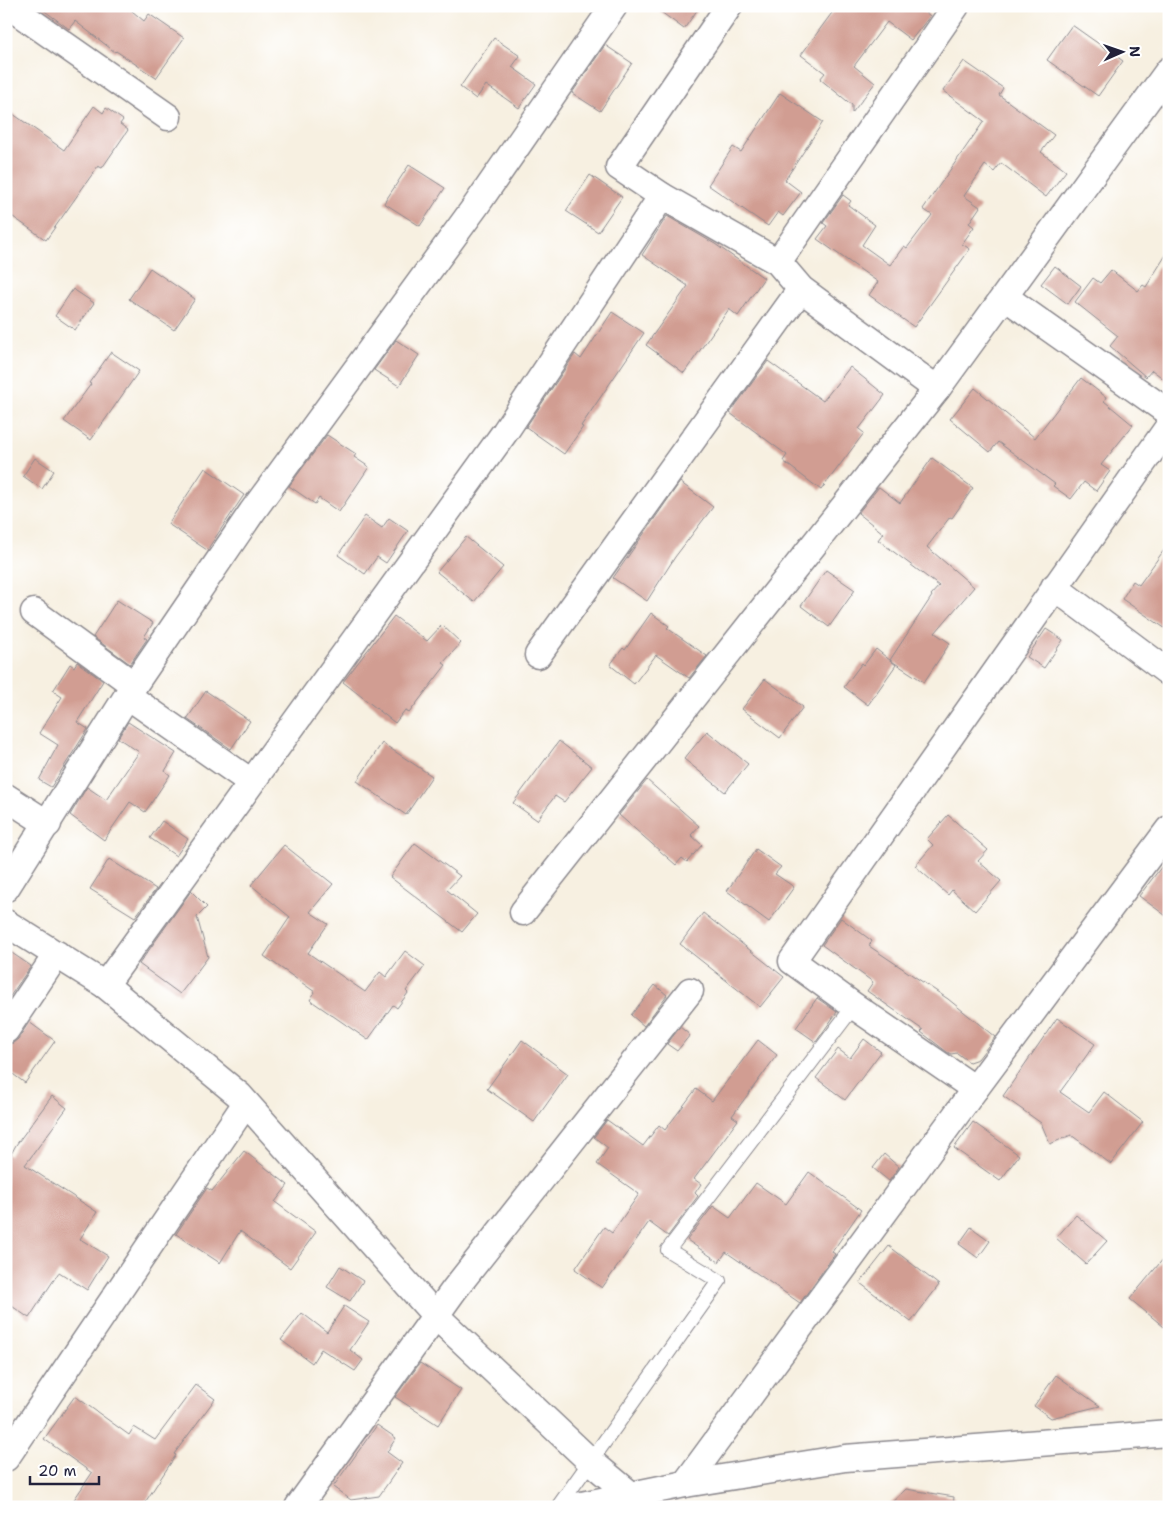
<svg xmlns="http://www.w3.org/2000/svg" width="1175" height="1513" viewBox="0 0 1175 1513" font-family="'Shantell Sans',sans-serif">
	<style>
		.building { fill: #d19d92 }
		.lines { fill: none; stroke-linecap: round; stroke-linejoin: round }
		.lane-casing { stroke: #8c898e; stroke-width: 16 }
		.street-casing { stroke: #8c898e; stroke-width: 29 }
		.lane { stroke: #fff; stroke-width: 14 }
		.street { stroke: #fff; stroke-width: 26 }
	</style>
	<rect width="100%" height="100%" fill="#fff"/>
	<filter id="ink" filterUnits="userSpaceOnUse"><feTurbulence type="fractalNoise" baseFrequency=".02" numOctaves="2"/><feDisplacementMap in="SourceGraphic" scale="10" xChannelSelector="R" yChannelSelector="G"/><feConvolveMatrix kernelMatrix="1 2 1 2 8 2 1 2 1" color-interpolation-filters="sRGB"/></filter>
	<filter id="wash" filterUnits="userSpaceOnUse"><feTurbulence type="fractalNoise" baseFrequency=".0096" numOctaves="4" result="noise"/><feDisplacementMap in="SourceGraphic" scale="20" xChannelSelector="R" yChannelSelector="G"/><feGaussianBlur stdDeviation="1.12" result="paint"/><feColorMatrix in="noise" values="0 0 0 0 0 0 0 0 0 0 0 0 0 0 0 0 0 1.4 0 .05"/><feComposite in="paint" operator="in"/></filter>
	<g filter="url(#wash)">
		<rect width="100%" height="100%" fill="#f7f0e1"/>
		<g id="blocks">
			<!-- building -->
			<g class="building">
				<path d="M38,6H126L144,21L149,14L184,38L156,78L116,51L115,52L75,21L69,29Z"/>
				<path d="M653,6H700L684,29Z"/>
				<path d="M837,6H918L930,16L911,40L887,22L854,66L875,83L852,113V105L820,79L825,73L801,55Z"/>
				<path d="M1072,25L1123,61L1098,96L1047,60Z"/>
				<path d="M494,38L520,56L512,67L536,84L519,108L486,85L476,99L460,87Z"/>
				<path d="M605,45L632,63L600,111L572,93Z"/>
				<path d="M964,61L1003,88L999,95L1054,135L1041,152L1066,171L1046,197L1001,163L994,172L985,165L964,196L980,207L969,223L974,227L962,244L970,249L914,327L869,295L878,282L817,239L827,226L823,223L843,195L851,201L848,205L875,225L862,245L890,265L904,246L907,248L932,215L923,209L984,121L943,91Z"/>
				<path d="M780,93L823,122L785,180L801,192L783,216L778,212L768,226L708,185L733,147L741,152Z"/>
				<path d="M94,106L103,113L106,108L123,120L120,124L128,130L102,168L98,166L46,240L6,212V109L64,150Z"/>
				<path d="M409,165L445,188L420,226L384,203Z"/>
				<path d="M590,175L622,197L598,232L566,211Z"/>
				<path d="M667,216L715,244L764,278L738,316L729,309L684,373L646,345L688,286L642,255Z"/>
				<path d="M1169,250V383L1152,370L1146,377L1110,346L1118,336L1075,302L1093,278L1100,283L1111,270L1138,291L1143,285L1146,287Z"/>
				<path d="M1055,266L1081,286L1068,304L1041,284Z"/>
				<path d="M150,268L195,299L174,330L129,299Z"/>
				<path d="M73,289L94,303L75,330L55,316Z"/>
				<path d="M612,312L644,333L581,426L583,427L564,454L526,427L575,354L581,359Z"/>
				<path d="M396,340L419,355L399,386L374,370Z"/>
				<path d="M111,352L139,371L91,440L64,421L91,384L89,383Z"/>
				<path d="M768,361L823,401L850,367L885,395L859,429L864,433L821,490L783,461L787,455L730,413Z"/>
				<path d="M1081,378L1106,397L1104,401L1133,425L1101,465L1110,471L1096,491L1084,482L1071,499L1053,486L1055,484L998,442L990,452L950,419L975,388L1035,438Z"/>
				<path d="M327,435L356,454L354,457L369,467L339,512L319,498L315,504L289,486Z"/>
				<path d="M35,458L54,471L42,489L23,476Z"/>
				<path d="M932,458L973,488L952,518L950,517L927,547L974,587L935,633L950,643L924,682L890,660L932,596L931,595L939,586L878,540L883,533L858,513L879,487L900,503Z"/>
				<path d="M205,468L244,495L207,550L168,524Z"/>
				<path d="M680,482L713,507L675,557L647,601L613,578Z"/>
				<path d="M365,516L382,528L389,518L408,531L386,563L377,557L365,574L338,555Z"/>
				<path d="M466,537L503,567L474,602L437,572Z"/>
				<path d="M1169,543V631L1122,599L1133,581L1139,585Z"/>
				<path d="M826,570L855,590L829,627L801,606Z"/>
				<path d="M117,600L153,623L144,637L147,639L130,664L93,637Z"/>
				<path d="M651,613L669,626L667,628L707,656L689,678L656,655L634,684L610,665L623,648L625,650Z"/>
				<path d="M394,616L427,641L442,625L461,643L443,663L446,665L409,713L405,710L395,723L343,682Z"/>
				<path d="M1046,629L1063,640L1044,668L1027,657Z"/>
				<path d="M876,649L896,665L868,705L844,687L862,663L864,665Z"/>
				<path d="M77,662L103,681L77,722L88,729L51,787L39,780L58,745L39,733L62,697L53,691L70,664L74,667Z"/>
				<path d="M765,679L803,707L780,738L742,709Z"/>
				<path d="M206,691L250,721L231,749L187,719Z"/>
				<path d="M128,722L176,753L165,771L170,775L145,812L130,802L104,840L70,815L87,787L106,800L139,752L118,738Z"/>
				<path d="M707,731L748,764L725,792L684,759Z"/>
				<path d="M559,741L592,767L564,802L555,796L537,820L513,803Z"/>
				<path d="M382,743L432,776L406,815L357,781Z"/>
				<path d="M647,780L699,826L691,835L702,845L687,862L682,858L676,865L619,815Z"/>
				<path d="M948,815L988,850L978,861L1001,881L975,911L952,890L948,895L915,866L933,845L927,839Z"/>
				<path d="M162,821L188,839L176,856L150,838Z"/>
				<path d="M415,843L460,876L447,890L477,914L462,932L390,877Z"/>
				<path d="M284,845L333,884L310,912L328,924L308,953L365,992L380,972L386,977L405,951L425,966L406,991L408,993L397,1008L393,1005L368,1040L310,1000L315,992L264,956L290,917L251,885Z"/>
				<path d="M756,849L781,867L775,874L794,887L769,922L727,891Z"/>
				<path d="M1169,857V918L1139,896Z"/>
				<path d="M109,859L156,889L135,917L90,889Z"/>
				<path d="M191,891L207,907L197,917L208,957L180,994L139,964Z"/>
				<path d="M703,913L784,977L760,1007L680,944Z"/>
				<path d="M841,918L872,941L869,946L948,999L995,1037L978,1059L969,1062L957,1053L951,1054L947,1052L921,1032L923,1030L867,991L873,982L822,945Z"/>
				<path d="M6,949L31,966L6,1002Z"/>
				<path d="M655,985L667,995L644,1026L631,1015Z"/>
				<path d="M817,998L837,1012L816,1042L796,1028Z"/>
				<path d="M1057,1018L1095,1044L1060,1092L1089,1112L1104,1092L1143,1122L1111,1164L1071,1135L1050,1144L1041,1123L1003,1096Z"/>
				<path d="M29,1022L55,1041L25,1083L6,1069V1045L13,1043L18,1039Z"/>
				<path d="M680,1027L690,1035L677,1051L667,1044Z"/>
				<path d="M864,1039L881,1052L845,1100L816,1078L838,1049L850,1058Z"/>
				<path d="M522,1040L568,1074L534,1122L487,1089Z"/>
				<path d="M758,1040L777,1055L732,1116L738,1120L694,1179L701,1184L695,1193L698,1196L668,1236L649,1222L602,1288L575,1269L604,1227L612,1233L639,1194L597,1164L608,1148L594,1137L607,1120L643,1146L659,1125L665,1130L696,1089L712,1101Z"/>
				<path d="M52,1096L67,1108L25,1165L97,1212L80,1239L108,1256L87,1290L59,1272L29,1318L6,1302V1153L10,1156L16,1145Z"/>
				<path d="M973,1122L1019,1155L1000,1181L954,1148Z"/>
				<path d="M244,1151L288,1185L275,1202L316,1232L290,1268L240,1231L220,1263L176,1234L207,1188L212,1191Z"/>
				<path d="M884,1154L899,1167L889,1181L873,1168Z"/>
				<path d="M809,1172L861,1210L832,1252L835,1254L800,1303L726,1252L719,1262L687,1240L713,1206L730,1218L756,1183L786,1204Z"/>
				<path d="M1076,1215L1107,1241L1086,1264L1056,1238Z"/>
				<path d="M971,1227L990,1241L978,1258L959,1244Z"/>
				<path d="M889,1246L939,1285L911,1322L860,1283Z"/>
				<path d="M1169,1252V1331L1130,1299Z"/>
				<path d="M340,1266L363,1281L350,1301L327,1287Z"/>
				<path d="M344,1306L369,1322L350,1350L363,1360L355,1371L321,1349L312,1363L281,1340L302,1313L327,1332Z"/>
				<path d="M420,1363L461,1390L438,1425L395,1397Z"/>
				<path d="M1056,1375L1100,1406L1051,1418L1034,1406Z"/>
				<path d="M196,1385L215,1399L174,1454L176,1455L142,1507H69L92,1473L44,1439L75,1396L129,1435L134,1427L155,1440Z"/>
				<path d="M377,1425L396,1438L387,1452L402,1463L379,1496L351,1500L333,1487Z"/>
				<path d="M906,1489L954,1497L953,1507H887Z"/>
			</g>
		</g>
	</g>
	<g filter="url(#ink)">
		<use href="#blocks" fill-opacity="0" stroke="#8c898e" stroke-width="1"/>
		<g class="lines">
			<defs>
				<path id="lane" d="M558,1507L719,1281L668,1250L854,1006"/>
				<g id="street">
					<path d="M9,6L168,117"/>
					<path d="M729,6L619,167L662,196L778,262L801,289L937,389"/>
					<path d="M778,262L956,6"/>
					<path d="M1005,297L1169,413"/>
					<path d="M1054,587L1169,673"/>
					<path d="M34,612L134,685"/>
					<path d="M538,655L801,289"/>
					<path d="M128,696L251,782"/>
					<path d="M6,797L48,824"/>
					<path d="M6,888L134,685L252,512L475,207L614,6"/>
					<path d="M523,912L937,389L1169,70"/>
					<path d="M6,923L105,985L505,432L662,196"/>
					<path d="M105,985L239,1095L435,1315L590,1461L631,1495"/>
					<path d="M6,1030L57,954"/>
					<path d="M975,1089L854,1006L792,961L1169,426"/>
					<path d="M6,1458L246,1103"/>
					<path d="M685,1484L975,1089L1169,829"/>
					<path d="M298,1507L454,1290L690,991"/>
					<path d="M572,1507L685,1484L845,1458L1169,1433"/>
				</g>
			</defs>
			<!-- lane casing -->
			<use href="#lane" class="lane-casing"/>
			<!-- street casing -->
			<use href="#street" class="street-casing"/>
			<!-- lane -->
			<use href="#lane" class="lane"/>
			<!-- street -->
			<use href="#street" class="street"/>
		</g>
	</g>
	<!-- margin -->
	<rect width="1175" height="1513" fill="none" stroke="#fff" stroke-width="25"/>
	<!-- north arrow -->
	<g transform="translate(1122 52) rotate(88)" stroke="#ffffff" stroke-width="4" paint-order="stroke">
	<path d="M0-4L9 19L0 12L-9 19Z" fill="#22223b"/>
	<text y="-8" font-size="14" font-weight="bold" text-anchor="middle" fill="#22223b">N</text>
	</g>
	<!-- scale -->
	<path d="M30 1476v8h69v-8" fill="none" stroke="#22223b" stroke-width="2.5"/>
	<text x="38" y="1476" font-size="15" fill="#22223b" stroke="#ffffff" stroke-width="4" paint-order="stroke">20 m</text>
</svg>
